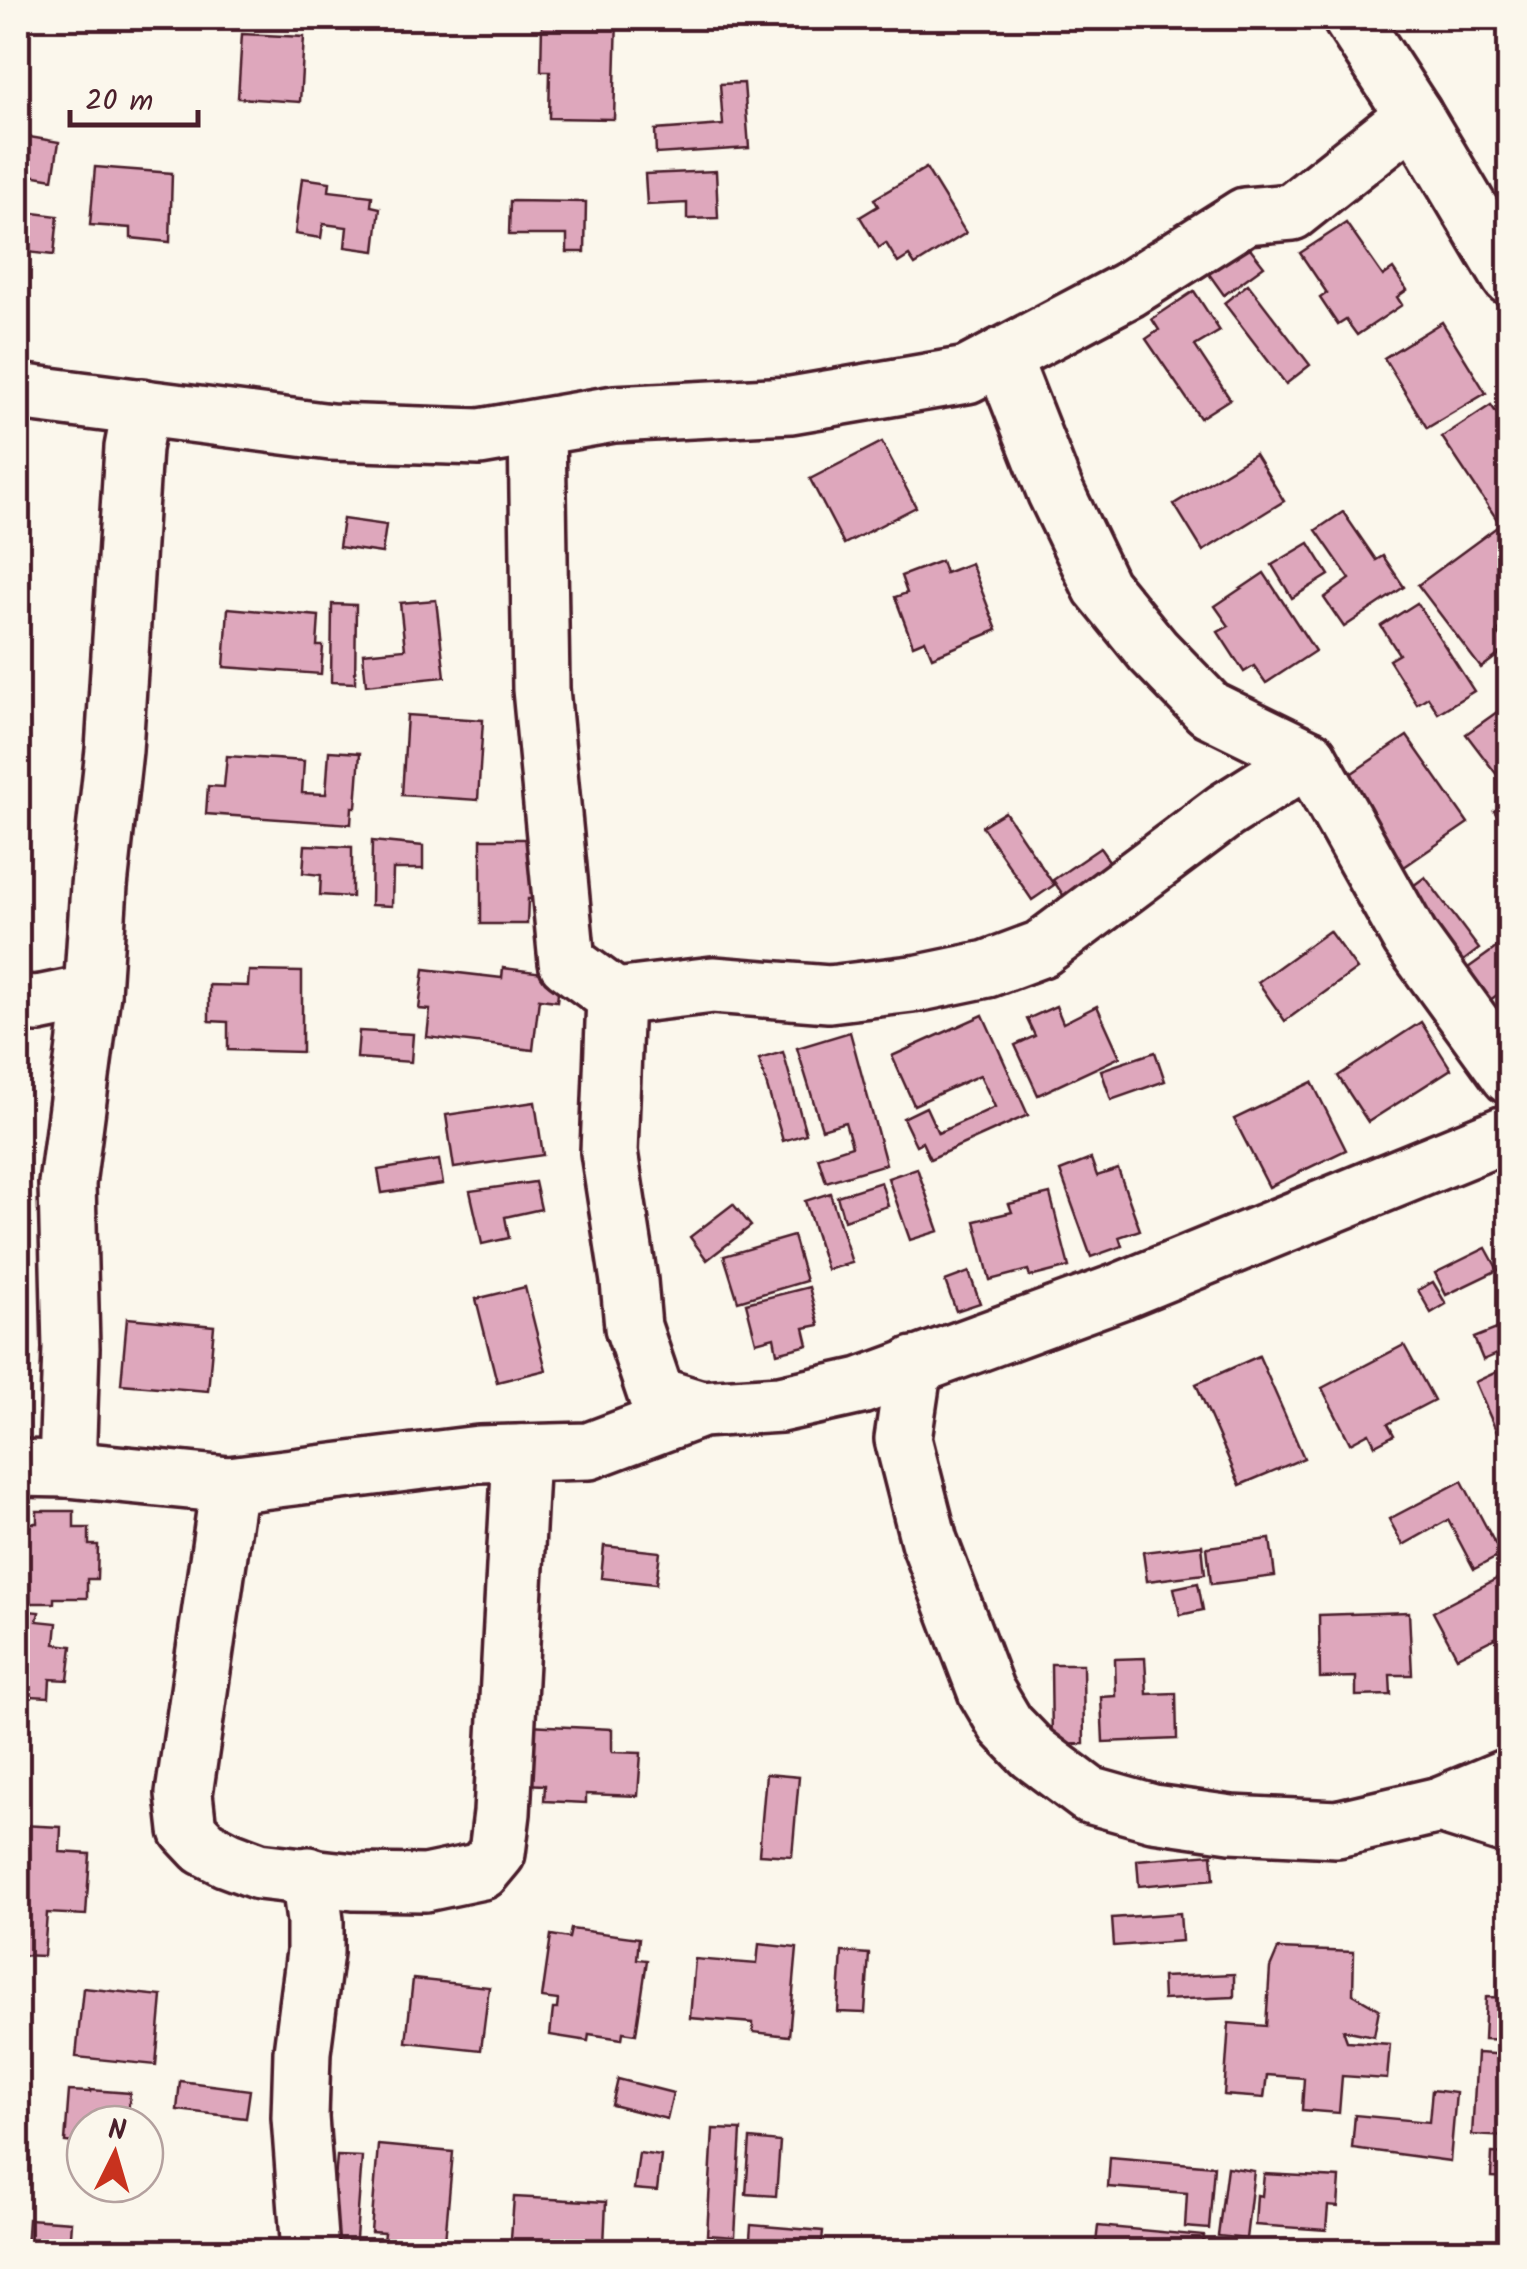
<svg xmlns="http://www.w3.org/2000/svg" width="1527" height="2269" viewBox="0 0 1527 2269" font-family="Kalam,sans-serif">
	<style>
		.building { fill: #dea7bc; stroke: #4a1f2b; stroke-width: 2.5 }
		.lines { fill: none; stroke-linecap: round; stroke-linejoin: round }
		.minor-casing { stroke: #4a1f2b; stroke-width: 62 }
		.minor { stroke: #fbf7ec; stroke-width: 55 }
	</style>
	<rect width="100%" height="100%" fill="#fbf7ec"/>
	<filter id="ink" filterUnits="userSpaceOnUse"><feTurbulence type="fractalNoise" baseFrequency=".01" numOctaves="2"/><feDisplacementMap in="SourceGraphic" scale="20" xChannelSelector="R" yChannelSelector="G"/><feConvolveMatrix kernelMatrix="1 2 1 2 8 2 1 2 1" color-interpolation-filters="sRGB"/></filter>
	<g filter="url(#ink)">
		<!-- building -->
		<g class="building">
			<path d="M551,18H617L614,119L549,118L550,71H541L542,25H551Z"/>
			<path d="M242,34L304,37L300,102L238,98Z"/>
			<path d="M744,83L749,148L656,154L655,130L723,125L720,84Z"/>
			<path d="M18,135L59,142L53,179L18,173Z"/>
			<path d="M95,167L172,173L170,242L131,238V228L90,225Z"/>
			<path d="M926,168L966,233L915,265L909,256L898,263L886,243L879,248L860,217L878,206L874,199Z"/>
			<path d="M716,171L718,218L687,219V203L647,205L645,174Z"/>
			<path d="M302,178L330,182L329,191L372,196L371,206L380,208L375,251L345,247L347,227L323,224L321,238L295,234Z"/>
			<path d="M510,201L586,202L585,252H567V235H509Z"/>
			<path d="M18,211L58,216L54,255L18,251Z"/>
			<path d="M1346,223L1383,276L1393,269L1407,290L1397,297L1402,305L1357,335L1346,320L1338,325L1320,298L1327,293L1300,253Z"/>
			<path d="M1243,239L1264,266L1224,295L1204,267Z"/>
			<path d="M1248,284L1310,365L1286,384L1224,303Z"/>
			<path d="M1194,291L1220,331L1195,346L1230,399L1200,418L1146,339L1159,330L1152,319Z"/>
			<path d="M1442,322L1486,393L1427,428L1384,358Z"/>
			<path d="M1491,405L1510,433V513L1498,521L1442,437Z"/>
			<path d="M882,442L916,507L844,544L810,479Z"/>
			<path d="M1255,454L1284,501L1203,551L1174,504Z"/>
			<path d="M1343,512L1376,560L1383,556L1404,587L1344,627L1324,598L1350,579L1316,530Z"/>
			<path d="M343,519L386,525L382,553L339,547Z"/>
			<path d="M1497,527L1510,544V623L1497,632L1509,647L1481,668L1418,585Z"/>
			<path d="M1309,543L1329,575L1292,598L1272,565Z"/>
			<path d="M941,561L945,573L971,563L997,630L932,657L925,640L913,645L895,597L907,593L901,576Z"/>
			<path d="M1264,573L1315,651L1266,683L1254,666L1244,672L1218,632L1229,626L1215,606Z"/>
			<path d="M436,600L445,677L366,685L363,653L405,649L400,603Z"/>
			<path d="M1417,603L1474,691L1438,713L1428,697L1417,704L1389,660L1399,654L1381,626Z"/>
			<path d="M332,604L356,605L355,683L331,682Z"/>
			<path d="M228,608L319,616L317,646H323L321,674L224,667Z"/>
			<path d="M1497,712L1510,729V792L1466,734Z"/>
			<path d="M407,715L483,720L478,800L402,795Z"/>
			<path d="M1407,736L1468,823L1404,867L1401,862L1383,874L1361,842L1381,829L1346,777Z"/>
			<path d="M329,751L360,753L356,807H352L351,824L206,814L208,786L224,787L227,756L304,761L302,793L326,794Z"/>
			<path d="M1510,801V835L1494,811Z"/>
			<path d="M1005,812L1054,885L1032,900L982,826Z"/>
			<path d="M481,839H528V849H539V899H528L527,924H481Z"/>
			<path d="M372,841L423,846V869H393L392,906L371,905Z"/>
			<path d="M305,845L352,847V897L320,895L321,875L303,873Z"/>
			<path d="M1100,848L1117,872L1069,904L1053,880Z"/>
			<path d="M1425,877L1479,949L1445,975L1390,903Z"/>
			<path d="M1329,931L1357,969L1285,1021L1258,982Z"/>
			<path d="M1510,938V986L1477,1009L1454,978Z"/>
			<path d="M503,968L560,975L557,1001L539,999L533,1050L427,1037L430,1010L419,1009L424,969L502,978Z"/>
			<path d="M249,971L302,972V1052L228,1050V1022L209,1021V985L248,986Z"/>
			<path d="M1056,1006L1063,1023L1097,1006L1120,1057L1038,1095L1015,1045L1035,1036L1027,1019Z"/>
			<path d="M983,1015L1028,1115L930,1159L922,1142L916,1145L903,1118L926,1107L938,1133L995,1107L980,1075L914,1105L892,1056Z"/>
			<path d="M1421,1022L1451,1069L1368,1122L1338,1076Z"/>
			<path d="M359,1031L413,1034L411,1062L357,1058Z"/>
			<path d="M850,1032L886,1164L826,1182L818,1157L852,1146L845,1122L822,1129L797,1048Z"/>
			<path d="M783,1052L806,1134L783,1141L759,1059Z"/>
			<path d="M1155,1052L1165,1081L1111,1100L1101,1070Z"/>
			<path d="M1312,1082L1346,1150L1269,1187L1234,1119Z"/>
			<path d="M535,1102L543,1155L454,1168L446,1115Z"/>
			<path d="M1091,1159L1097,1176L1118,1169L1140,1230L1119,1237L1122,1246L1091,1257L1060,1171Z"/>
			<path d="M439,1160L443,1184L382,1193L378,1170Z"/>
			<path d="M917,1168L939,1231L910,1240L888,1178Z"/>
			<path d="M535,1182L541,1209L505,1217L509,1238L482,1244L470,1191Z"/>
			<path d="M881,1182L888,1206L844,1220L837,1196Z"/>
			<path d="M830,1193L852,1263L827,1270L805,1201Z"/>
			<path d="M1050,1194L1069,1267L1030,1277L1028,1270L990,1280L975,1221L1012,1212L1009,1204Z"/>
			<path d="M733,1204L751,1226L707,1260L690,1237Z"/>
			<path d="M793,1236L806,1281L738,1301L724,1256Z"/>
			<path d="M1486,1248L1498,1270L1446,1295L1435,1273Z"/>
			<path d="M969,1272L980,1303L956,1311L945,1281Z"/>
			<path d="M1433,1282L1446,1304L1431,1313L1418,1290Z"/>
			<path d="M525,1287L546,1370L497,1382L476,1299Z"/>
			<path d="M809,1287L819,1325L804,1328L808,1345L777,1353L774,1337L756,1342L746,1303Z"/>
			<path d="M127,1318L214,1326L208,1391L121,1384Z"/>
			<path d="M1504,1326L1506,1330L1510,1329V1359L1506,1350L1483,1360L1474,1338Z"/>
			<path d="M1404,1345L1434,1400L1388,1424L1394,1435L1375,1445L1369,1433L1350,1443L1322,1388Z"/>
			<path d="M1259,1356L1304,1458L1240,1485L1196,1384Z"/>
			<path d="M1503,1369L1510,1383V1449L1505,1451L1475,1382Z"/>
			<path d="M1462,1481L1501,1555L1474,1569L1448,1520L1403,1545L1389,1519Z"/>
			<path d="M37,1511H74V1528H89V1545H98L97,1579H87V1598H54V1603H18V1523H37Z"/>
			<path d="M1270,1539L1275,1576L1211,1584L1207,1547Z"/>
			<path d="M1202,1545L1205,1574L1147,1581L1143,1552Z"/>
			<path d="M604,1546L660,1552L656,1584L601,1578Z"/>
			<path d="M1506,1574L1510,1581V1648L1502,1652L1495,1638L1457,1657L1433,1612Z"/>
			<path d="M1198,1583L1203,1610L1180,1615L1174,1588Z"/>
			<path d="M18,1610L39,1612L37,1621L57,1623L55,1644L72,1646L68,1680L50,1679L49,1697L30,1696L29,1708L18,1707Z"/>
			<path d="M1409,1612L1412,1675H1390L1391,1695L1356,1696V1677L1320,1678L1319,1615Z"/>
			<path d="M1145,1658L1147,1694L1176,1693L1177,1739L1103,1742L1101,1697L1116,1696L1115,1659Z"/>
			<path d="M1051,1664H1083L1084,1744L1052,1745Z"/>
			<path d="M527,1725L612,1729V1752L641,1753L638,1796L586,1794V1803L544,1801L545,1785L524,1784Z"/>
			<path d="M766,1774L799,1777L792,1856L759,1854Z"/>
			<path d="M20,1825L61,1827L60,1852L90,1854L86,1915L47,1913L44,1956L18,1955Z"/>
			<path d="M1212,1854L1214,1879L1139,1886L1137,1860Z"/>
			<path d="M1180,1913L1182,1941L1114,1946L1112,1918Z"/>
			<path d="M571,1929L639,1938L637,1959L647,1960L636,2034L623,2032L622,2039L589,2034L588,2041L550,2035L553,2009H557L558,2000L542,1998L551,1935L569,1938Z"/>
			<path d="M759,1944L797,1948L789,2036L753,2032V2023L690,2018L695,1959L757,1964Z"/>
			<path d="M1278,1949L1354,1952L1353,1994L1379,2009L1374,2036L1343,2030L1347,2041L1390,2044L1387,2079L1342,2076L1339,2113L1302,2110L1304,2078L1267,2075L1264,2098L1224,2095L1229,2023L1266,2026L1270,1968Z"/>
			<path d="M842,1952L869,1954L865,2013L838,2012Z"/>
			<path d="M1234,1974V1997L1163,2000L1162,1977Z"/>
			<path d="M413,1979L489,1987L481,2050L406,2042Z"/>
			<path d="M83,1988L162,1996L156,2065L76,2057Z"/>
			<path d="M1486,1997L1510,1998V2040L1484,2039Z"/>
			<path d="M1477,2053L1510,2055V2137L1472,2135Z"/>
			<path d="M618,2079L673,2093L667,2119L612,2105Z"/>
			<path d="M180,2081L250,2090L246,2118L177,2110Z"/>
			<path d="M90,2090L130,2093L127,2124H85V2144L65,2142L69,2091L90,2092Z"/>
			<path d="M1432,2090L1456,2093L1450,2161L1352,2148L1355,2115L1429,2122Z"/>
			<path d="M713,2129L741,2130L735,2237L707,2235Z"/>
			<path d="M750,2139L780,2142L776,2196L746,2194Z"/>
			<path d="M378,2145L453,2152L444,2252L382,2248L384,2233L371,2232Z"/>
			<path d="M639,2153L661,2156L657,2191L634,2189Z"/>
			<path d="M1492,2153L1510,2154V2178L1491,2177Z"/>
			<path d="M337,2156L362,2157L355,2252H291L333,2206Z"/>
			<path d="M1110,2157L1214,2166L1209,2229L1185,2227L1187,2193L1108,2187Z"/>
			<path d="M1227,2167L1254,2171L1246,2239L1218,2236Z"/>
			<path d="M1264,2174L1340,2178L1338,2207L1328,2206L1326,2230L1255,2225L1257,2195L1262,2196Z"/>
			<path d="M514,2197L606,2202L604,2245H608L607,2252H510Z"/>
			<path d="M28,2219L71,2222L69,2251L26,2248Z"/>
			<path d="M751,2225L823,2231L821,2252H749Z"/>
			<path d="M1098,2226L1204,2236L1202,2252H1095Z"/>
			<path d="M649,2244L725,2250V2252H648Z"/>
		</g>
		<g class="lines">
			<defs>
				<g id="minor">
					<path d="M1351,18L1414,115L1510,277"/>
					<path d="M1002,356L1055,491L1101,587L1153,651L1209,709L1309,758L1410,938L1510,1076"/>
					<path d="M18,392L331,432L480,437L614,414L791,405L967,375L1128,290L1245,216L1292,212L1414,115"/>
					<path d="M537,428L541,689L567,962L615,997L609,1152L629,1281L633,1327L656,1395L701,1409"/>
					<path d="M615,997L713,985L829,994L920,983L987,969L1041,949L1225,811L1309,758"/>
					<path d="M18,1003L38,1004L92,993"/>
					<path d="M914,1365L903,1439L929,1541L986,1691L1006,1725L1033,1753L1089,1795L1153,1813L1231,1824L1337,1829L1440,1805L1510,1776"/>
					<path d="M18,1468L67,1469L229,1485L479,1454L589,1451L701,1409L780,1404L861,1386L1121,1291L1510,1132"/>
					<path d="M67,1469L71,1348L67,1184L92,993L99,886L114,750L133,448L141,407"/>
					<path d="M229,1485L184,1794L188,1830L204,1847L227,1859L259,1871L354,1882L425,1883L482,1871L497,1853L502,1813L521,1453"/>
					<path d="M1440,1805L1510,1827"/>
					<path d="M309,1875L315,1921V1952L302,2052L300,2117L310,2252"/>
				</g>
			</defs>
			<!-- minor casing -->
			<use href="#minor" class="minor-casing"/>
			<!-- minor -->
			<use href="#minor" class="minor"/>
		</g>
	</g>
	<!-- margin -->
	<rect width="1527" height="2269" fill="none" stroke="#fbf7ec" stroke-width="60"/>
	<rect x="30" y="30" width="1467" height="2209" fill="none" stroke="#4a1f2b" stroke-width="4" filter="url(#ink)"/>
	<!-- north arrow -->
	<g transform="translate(115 2154) rotate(5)"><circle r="48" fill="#fbf7ec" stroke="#b4a19f" stroke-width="2.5"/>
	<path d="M0-8L18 38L0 25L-18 38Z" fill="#c8321e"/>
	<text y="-15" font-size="28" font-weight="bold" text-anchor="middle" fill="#4a1f2b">N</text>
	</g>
	<!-- scale -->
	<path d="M70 110v15h128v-15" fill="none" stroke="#4a1f2b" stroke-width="5"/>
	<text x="85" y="110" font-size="30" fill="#4a1f2b" stroke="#fbf7ec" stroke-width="8" paint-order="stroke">20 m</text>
</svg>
